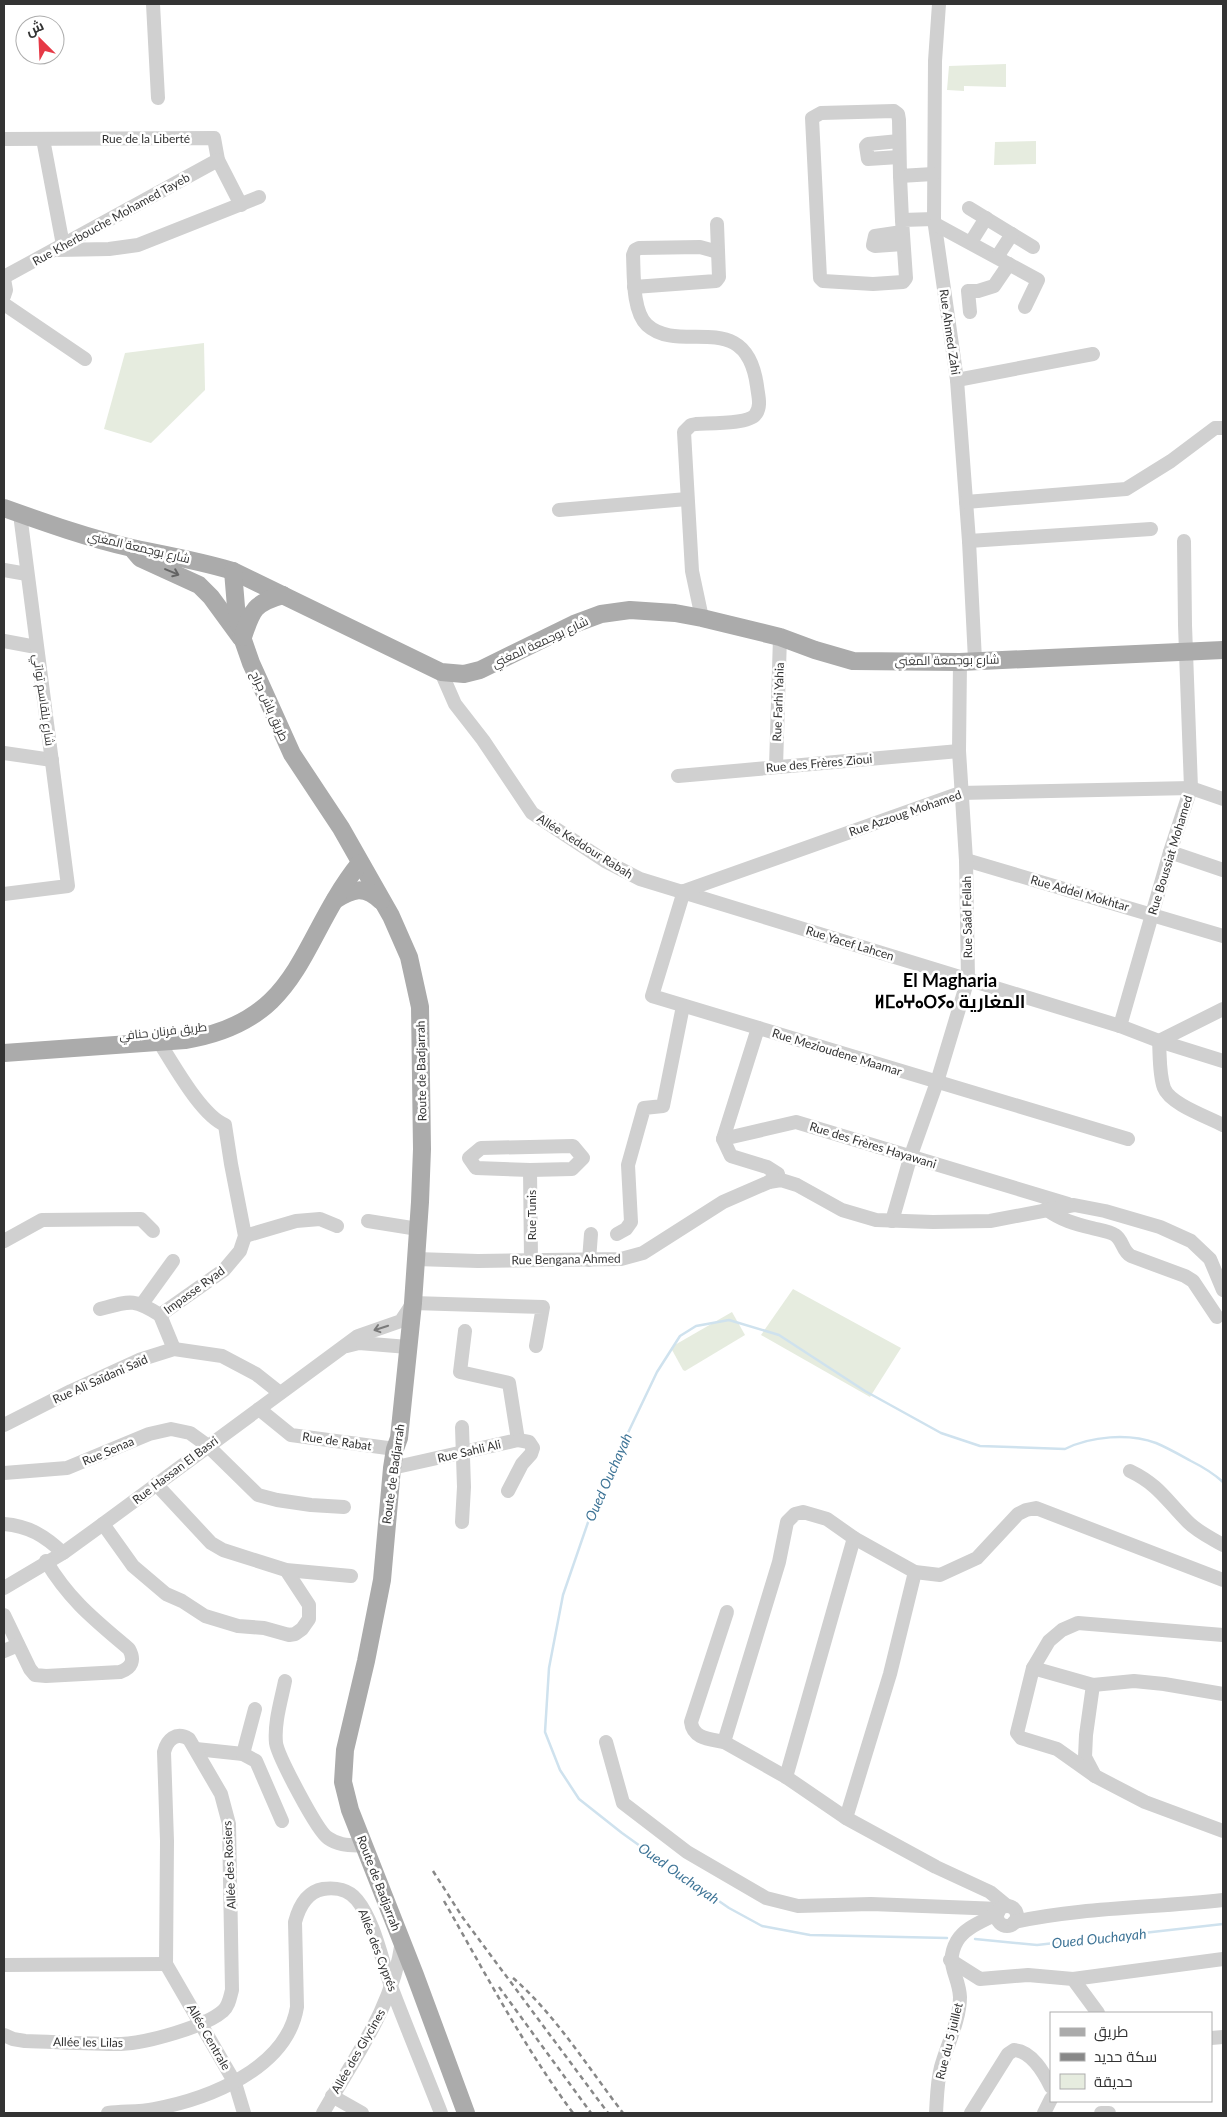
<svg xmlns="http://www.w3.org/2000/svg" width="1227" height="2117" viewBox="0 0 1227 2117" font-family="Lato,Cairo,'Noto Sans Tifinagh',sans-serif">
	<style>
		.green { fill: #e6ecdf }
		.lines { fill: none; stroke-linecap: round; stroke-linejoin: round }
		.stream { stroke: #cfe2ee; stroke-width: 2.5 }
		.minor { stroke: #d0d0d0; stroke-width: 14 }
		.major { stroke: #ababab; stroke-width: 18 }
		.rail { stroke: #888; stroke-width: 2.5; stroke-dasharray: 5 4; stroke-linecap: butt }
		.oneway { stroke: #636363 }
		.oneway2 { stroke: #7a7a7a }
		.labels { text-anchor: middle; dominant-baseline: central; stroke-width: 5; stroke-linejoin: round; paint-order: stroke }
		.street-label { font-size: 12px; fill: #333; stroke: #fff }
		.water-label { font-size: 14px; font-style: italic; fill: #3f7597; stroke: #fff }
		.district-label { font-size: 18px; font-weight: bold; fill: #000; stroke: #fff }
	</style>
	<rect width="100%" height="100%" fill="#fff"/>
	<!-- green -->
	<g class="green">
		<path d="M1006,64V87L964,86V91L947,90L949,66Z"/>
		<path d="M1036,141V164L994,165L995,142Z"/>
		<path d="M204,343L205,390L151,443L104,429L125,353Z"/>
		<path d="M793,1289L901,1348L870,1397L761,1335Z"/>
		<path d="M732,1312L745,1335L685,1371L683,1370L671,1348L673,1346Z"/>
	</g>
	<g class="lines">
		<!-- stream -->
		<g class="stream">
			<path d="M947,1938L810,1935L762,1926L729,1908L668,1866L622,1833L579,1799L560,1770L545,1732L549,1668L563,1595L595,1502L657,1372L680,1336L696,1326L729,1320L779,1335L865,1391L941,1433L980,1446L1065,1449C1091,1436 1129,1433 1156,1443C1168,1448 1180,1455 1191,1461C1203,1467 1213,1473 1223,1482"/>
			<path d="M975,1939L1037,1945L1223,1924"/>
		</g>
		<!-- minor -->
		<g class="minor">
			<path d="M153,4L158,98"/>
			<path d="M939,4L935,61L934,219L957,380L969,541L975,660"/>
			<path d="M4,139L214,138L218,160L241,205"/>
			<path d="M43,139L63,245"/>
			<path d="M899,157L868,159L866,146L868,144L899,141"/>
			<path d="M933,174L900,176L899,120L898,114L894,111L821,113L812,118L820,278L823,281L873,284L903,282L906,278L902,220L934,219"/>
			<path d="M900,176L902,220"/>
			<path d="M969,208L1033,247"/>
			<path d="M935,224L1038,280L1025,307"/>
			<path d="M902,232L875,236L873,245L875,246L903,244"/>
			<path d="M971,242L986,218"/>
			<path d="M57,250L109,249L138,245L259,197"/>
			<path d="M997,257L1012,234"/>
			<path d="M4,277L218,160"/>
			<path d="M4,279L6,290L4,296"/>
			<path d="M634,287L716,281L719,277L717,224"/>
			<path d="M4,304L85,359"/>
			<path d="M970,312L968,291H978L994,286L1009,264"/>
			<path d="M957,380L1093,354"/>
			<path d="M966,502L1126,489L1171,461L1215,428H1223"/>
			<path d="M559,510L687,499"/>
			<path d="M969,541L1151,529"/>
			<path d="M4,570L27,574"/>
			<path d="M702,618L692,571L684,432L691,425L696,424C709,423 748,424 755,415C762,407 758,395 757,386C746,306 681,356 647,325C632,311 634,273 633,255L635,250L639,248L700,247L718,252"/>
			<path d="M4,641L36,647"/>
			<path d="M441,672L455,704L483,740L532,813L605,861L640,879L1120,1026L1159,1041L1223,1061"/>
			<path d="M4,753L52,760"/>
			<path d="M776,767L780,637"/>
			<path d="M678,776L959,751"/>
			<path d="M1170,852L1223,870"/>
			<path d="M966,860L1223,936"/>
			<path d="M684,891L652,996L1128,1139"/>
			<path d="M684,891L960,793L1191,788L1223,799"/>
			<path d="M4,894L68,886L20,514"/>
			<path d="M1120,1026L1170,852L1191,788L1185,625L1184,541"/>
			<path d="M758,1028L723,1139L796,1122L1068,1204"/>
			<path d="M1159,1041C1160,1056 1159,1074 1164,1088C1170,1104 1208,1117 1223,1125"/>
			<path d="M1159,1041L1223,1009"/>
			<path d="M723,1139L731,1156L767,1167L778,1174L769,1182"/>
			<path d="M573,1146L583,1158L572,1169L530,1170L476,1168L469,1158L481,1148Z"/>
			<path d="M530,1170L531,1259"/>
			<path d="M1046,1209C1061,1220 1075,1224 1092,1228C1099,1230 1109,1231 1115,1235C1123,1240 1122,1251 1131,1256L1185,1276L1193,1281L1217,1317"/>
			<path d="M368,1221L418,1229"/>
			<path d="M892,1221L911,1155L937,1082L968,979L966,860L959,751L960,662"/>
			<path d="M617,1234L626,1229L631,1222L628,1165L644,1108L663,1106L683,1006"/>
			<path d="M245,1236L296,1221L320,1219L337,1226"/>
			<path d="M4,1241L42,1220L141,1219L153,1231"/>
			<path d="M416,1259L478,1261L621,1259L643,1253L723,1202L769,1182L781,1180L797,1185L842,1210L876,1220L933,1222L990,1221L1074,1205L1105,1211L1160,1227L1191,1241L1210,1259L1223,1290"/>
			<path d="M589,1260L591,1234"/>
			<path d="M142,1304L173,1261"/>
			<path d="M100,1309C130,1301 133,1298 160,1315L224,1270L240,1251L245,1236L231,1164L225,1125C201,1115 174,1065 159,1042"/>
			<path d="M160,1315L174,1349"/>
			<path d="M347,1346L359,1343L408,1347"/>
			<path d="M259,1409L291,1435L395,1449"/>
			<path d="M4,1425L71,1391L139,1360L174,1349L222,1356L256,1374L280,1393"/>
			<path d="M392,1468L518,1440L509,1383L460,1372L465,1331"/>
			<path d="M1130,1471C1159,1485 1166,1500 1188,1522C1198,1532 1211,1538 1223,1545"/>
			<path d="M4,1473L67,1468L149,1434L171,1429L190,1433L208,1446L258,1495L277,1500L311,1505L344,1507"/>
			<path d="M156,1484L211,1543L223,1550L286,1570L351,1576"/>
			<path d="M508,1491L522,1464L531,1454L533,1448L529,1442L518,1440"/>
			<path d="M462,1522L464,1487L462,1427"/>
			<path d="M4,1524C29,1526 45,1536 63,1553"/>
			<path d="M103,1524L133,1566L166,1594L182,1601L205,1616L238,1626L264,1628L289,1635L295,1634L302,1629L309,1619V1605L286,1570"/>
			<path d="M4,1588L63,1553L103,1524L358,1336L401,1321L413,1303L543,1307L536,1346"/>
			<path d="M4,1615L30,1669L35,1675L46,1676L120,1672C132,1668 135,1660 129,1649C95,1620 70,1601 46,1561"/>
			<path d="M4,1651L18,1645"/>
			<path d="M1033,1668L1093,1685L1134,1681L1164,1684L1223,1694"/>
			<path d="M285,1681C281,1701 274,1723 276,1743C278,1756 317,1831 328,1838C339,1846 351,1845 365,1846"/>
			<path d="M1093,1685L1086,1735L1085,1757L1095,1776L1145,1802L1223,1831"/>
			<path d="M606,1742L623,1803L687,1852L766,1898L798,1906L871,1904L1000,1909"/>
			<path d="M724,1742C710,1739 693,1739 691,1722L727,1612"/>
			<path d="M196,1749L243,1754L256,1761L282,1821"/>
			<path d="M243,1754L255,1709"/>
			<path d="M1095,1776L1057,1749L1021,1738L1017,1733L1033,1668L1049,1641L1062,1630L1078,1623L1223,1635"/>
			<path d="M786,1777L854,1538"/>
			<path d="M846,1818L890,1674L915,1572"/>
			<path d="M1007,1906L990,1892L936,1867L846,1818L786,1777L724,1742L779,1562L787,1522L795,1514L803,1512L827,1519L854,1538L915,1572L940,1575L977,1558L1018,1514L1026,1510L1036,1508L1223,1580"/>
			<circle cx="1007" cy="1916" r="10"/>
			<path d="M1014,1922C1083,1907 1154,1908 1223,1900"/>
			<path d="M950,1960L980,1979L1028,1975L1073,1979L1098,2013"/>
			<path d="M166,1964L235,2083L244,2113"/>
			<path d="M4,1965L166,1964"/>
			<path d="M1073,1979L1223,1959"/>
			<path d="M4,2035L13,2039L25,2041C57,2042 89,2044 121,2044C146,2043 205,2027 223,2011C229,2006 230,1997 232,1990L229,1824L221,1794L189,1739C176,1731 167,1740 164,1752L167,1841L166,1964"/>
			<path d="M1211,2038L1223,2037"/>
			<path d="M332,2096L362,2113"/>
			<path d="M108,2113C123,2111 139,2112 154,2109C208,2099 287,2069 297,2007L295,1922C299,1907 306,1892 323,1889C336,1887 349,1890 357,1900C375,1922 382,1962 392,1989C408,2031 425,2072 441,2113"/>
			<path d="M323,2113C355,2056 393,2008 402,1941"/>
			<path d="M936,2113C937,2098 937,2082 941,2067C947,2045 960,2020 960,1997C959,1975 944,1964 957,1941C965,1927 984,1921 998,1913"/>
			<path d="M971,2113L1008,2054L1014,2050C1032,2051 1044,2073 1051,2087"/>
			<path d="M1044,2113L1051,2099"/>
			<path d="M1101,2113H1109"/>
		</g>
		<!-- major -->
		<g class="major">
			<path d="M4,508C46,523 88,538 132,548C166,555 200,561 233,571L441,672L464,674L480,670L574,624L601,614L630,610L675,613L702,618L780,637L815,650L853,661L960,662L1223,650"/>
			<path d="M134,551L140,558L199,585L211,597L241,638"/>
			<path d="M233,571L236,607L243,640L251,663L292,754L341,828L391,916L409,957L420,1007L422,1149L420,1202L413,1303L399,1438L395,1449L392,1468L382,1580L366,1661L345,1750L343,1782L350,1810L415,1975L466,2113"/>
			<path d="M243,637C252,610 254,603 283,595"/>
			<path d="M335,900C353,889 364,885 381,901"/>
			<path d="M4,1053L185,1040C303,1021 298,940 360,863"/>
		</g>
		<!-- rail -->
		<g class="rail">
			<path d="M433,1871L463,1918L608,2113"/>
			<path d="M444,1901C485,1973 524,2047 573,2113"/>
			<path d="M513,1978C555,2014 589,2069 623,2113"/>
			<path d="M499,1987L591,2113"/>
		</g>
	</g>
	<!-- one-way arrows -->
	<defs><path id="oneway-shaft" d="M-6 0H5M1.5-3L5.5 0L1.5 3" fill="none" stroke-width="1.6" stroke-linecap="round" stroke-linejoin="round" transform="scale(1.25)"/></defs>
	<use class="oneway" href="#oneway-shaft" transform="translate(172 572) rotate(23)"/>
	<use class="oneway2" href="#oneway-shaft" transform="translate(381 1328) rotate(162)"/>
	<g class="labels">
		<!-- street labels -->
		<g class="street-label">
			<text x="146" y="138">Rue de la Liberté</text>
			<text transform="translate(111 219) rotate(-29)">Rue Kherbouche Mohamed Tayeb</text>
			<text transform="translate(950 332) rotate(82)">Rue Ahmed Zahi</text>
			<text transform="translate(139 547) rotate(13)">شارع بوجمعة المغني</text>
			<text transform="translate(540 642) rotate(-25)">شارع بوجمعة المغني</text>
			<text transform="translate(947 660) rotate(-1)">شارع بوجمعة المغني</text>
			<text transform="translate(44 700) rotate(82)">شارع بلقاسم تواتي</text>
			<text transform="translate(778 702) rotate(-88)">Rue Farhi Yahia</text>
			<text transform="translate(270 706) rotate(66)">طريق باش جراح</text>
			<text transform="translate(819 763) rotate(-5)">Rue des Frères Zioui</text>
			<text transform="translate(905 813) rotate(-19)">Rue Azzoug Mohamed</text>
			<text transform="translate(585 846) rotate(32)">Allée Keddour Rabah</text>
			<text transform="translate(1170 855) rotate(-73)">Rue Boussiat Mohamed</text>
			<text transform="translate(1080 893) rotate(16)">Rue Addel Mokhtar</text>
			<text transform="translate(967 917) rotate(-91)">Rue Saâd Fellah</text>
			<text transform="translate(850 943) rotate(17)">Rue Yacef Lahcen</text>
			<text transform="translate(163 1031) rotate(-6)">طريق فرنان حنافي</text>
			<text transform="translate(837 1052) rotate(17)">Rue Mezioudene Maamar</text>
			<text transform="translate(421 1071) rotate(-91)">Route de Badjarrah</text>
			<text transform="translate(873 1145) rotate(17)">Rue des Frères Hayawani</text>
			<text transform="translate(531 1215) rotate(-90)">Rue Tunis</text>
			<text transform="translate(566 1259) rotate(-1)">Rue Bengana Ahmed</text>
			<text transform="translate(194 1290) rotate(-36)">Impasse Ryad</text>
			<text transform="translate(100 1379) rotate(-24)">Rue Ali Saïdani Saïd</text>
			<text transform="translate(337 1441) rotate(8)">Rue de Rabat</text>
			<text transform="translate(108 1451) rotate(-23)">Rue Senaa</text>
			<text transform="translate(469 1451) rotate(-13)">Rue Sahli Ali</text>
			<text transform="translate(175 1470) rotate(-37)">Rue Hassan El Basri</text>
			<text transform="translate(393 1474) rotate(-82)">Route de Badjarrah</text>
			<text transform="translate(229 1865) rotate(-93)">Allée des Rosiers</text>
			<text transform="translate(379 1883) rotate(69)">Route de Badjarrah</text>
			<text transform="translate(378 1950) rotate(69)">Allée des Cyprés</text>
			<text transform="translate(209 2037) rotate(60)">Allée Centrale</text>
			<text transform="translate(949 2041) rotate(-76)">Rue du 5 juillet</text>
			<text transform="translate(88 2042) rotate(1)">Allée les Lilas</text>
			<text transform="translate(358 2051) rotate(-60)">Allée des Glycines</text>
		</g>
		<!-- water labels -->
		<g class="water-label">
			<text transform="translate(608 1477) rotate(-66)">Oued Ouchayah</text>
			<text transform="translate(679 1873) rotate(35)">Oued Ouchayah</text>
			<text transform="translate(1099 1938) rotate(-6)">Oued Ouchayah</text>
		</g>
		<!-- district labels -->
		<g class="district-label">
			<text x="950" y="980">El Magharia<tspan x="950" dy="21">ⵍⵎⴰⵖⴰⵔⵢⴰ المغارية</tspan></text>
		</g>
	</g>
	<!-- border -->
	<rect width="1227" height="2117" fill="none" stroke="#333333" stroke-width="10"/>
	<!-- legend -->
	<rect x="1050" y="2012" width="162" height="90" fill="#ffffff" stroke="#adadad"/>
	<rect x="1060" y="2028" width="25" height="8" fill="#ababab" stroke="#adadad"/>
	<text x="1094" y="2037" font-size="15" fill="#333333">طريق</text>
	<rect x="1060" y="2053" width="25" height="8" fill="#888888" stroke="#adadad"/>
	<text x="1094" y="2062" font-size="15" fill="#333333">سكة حديد</text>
	<rect x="1060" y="2074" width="25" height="15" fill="#e6ecdf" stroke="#adadad"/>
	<text x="1094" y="2087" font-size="15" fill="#333333">حديقة</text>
	<!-- north arrow -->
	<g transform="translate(40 40) rotate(336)"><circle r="24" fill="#ffffff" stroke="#adadad"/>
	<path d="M0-4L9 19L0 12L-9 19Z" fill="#e63946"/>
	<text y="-8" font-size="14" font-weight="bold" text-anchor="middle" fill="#333333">ش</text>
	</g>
</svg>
